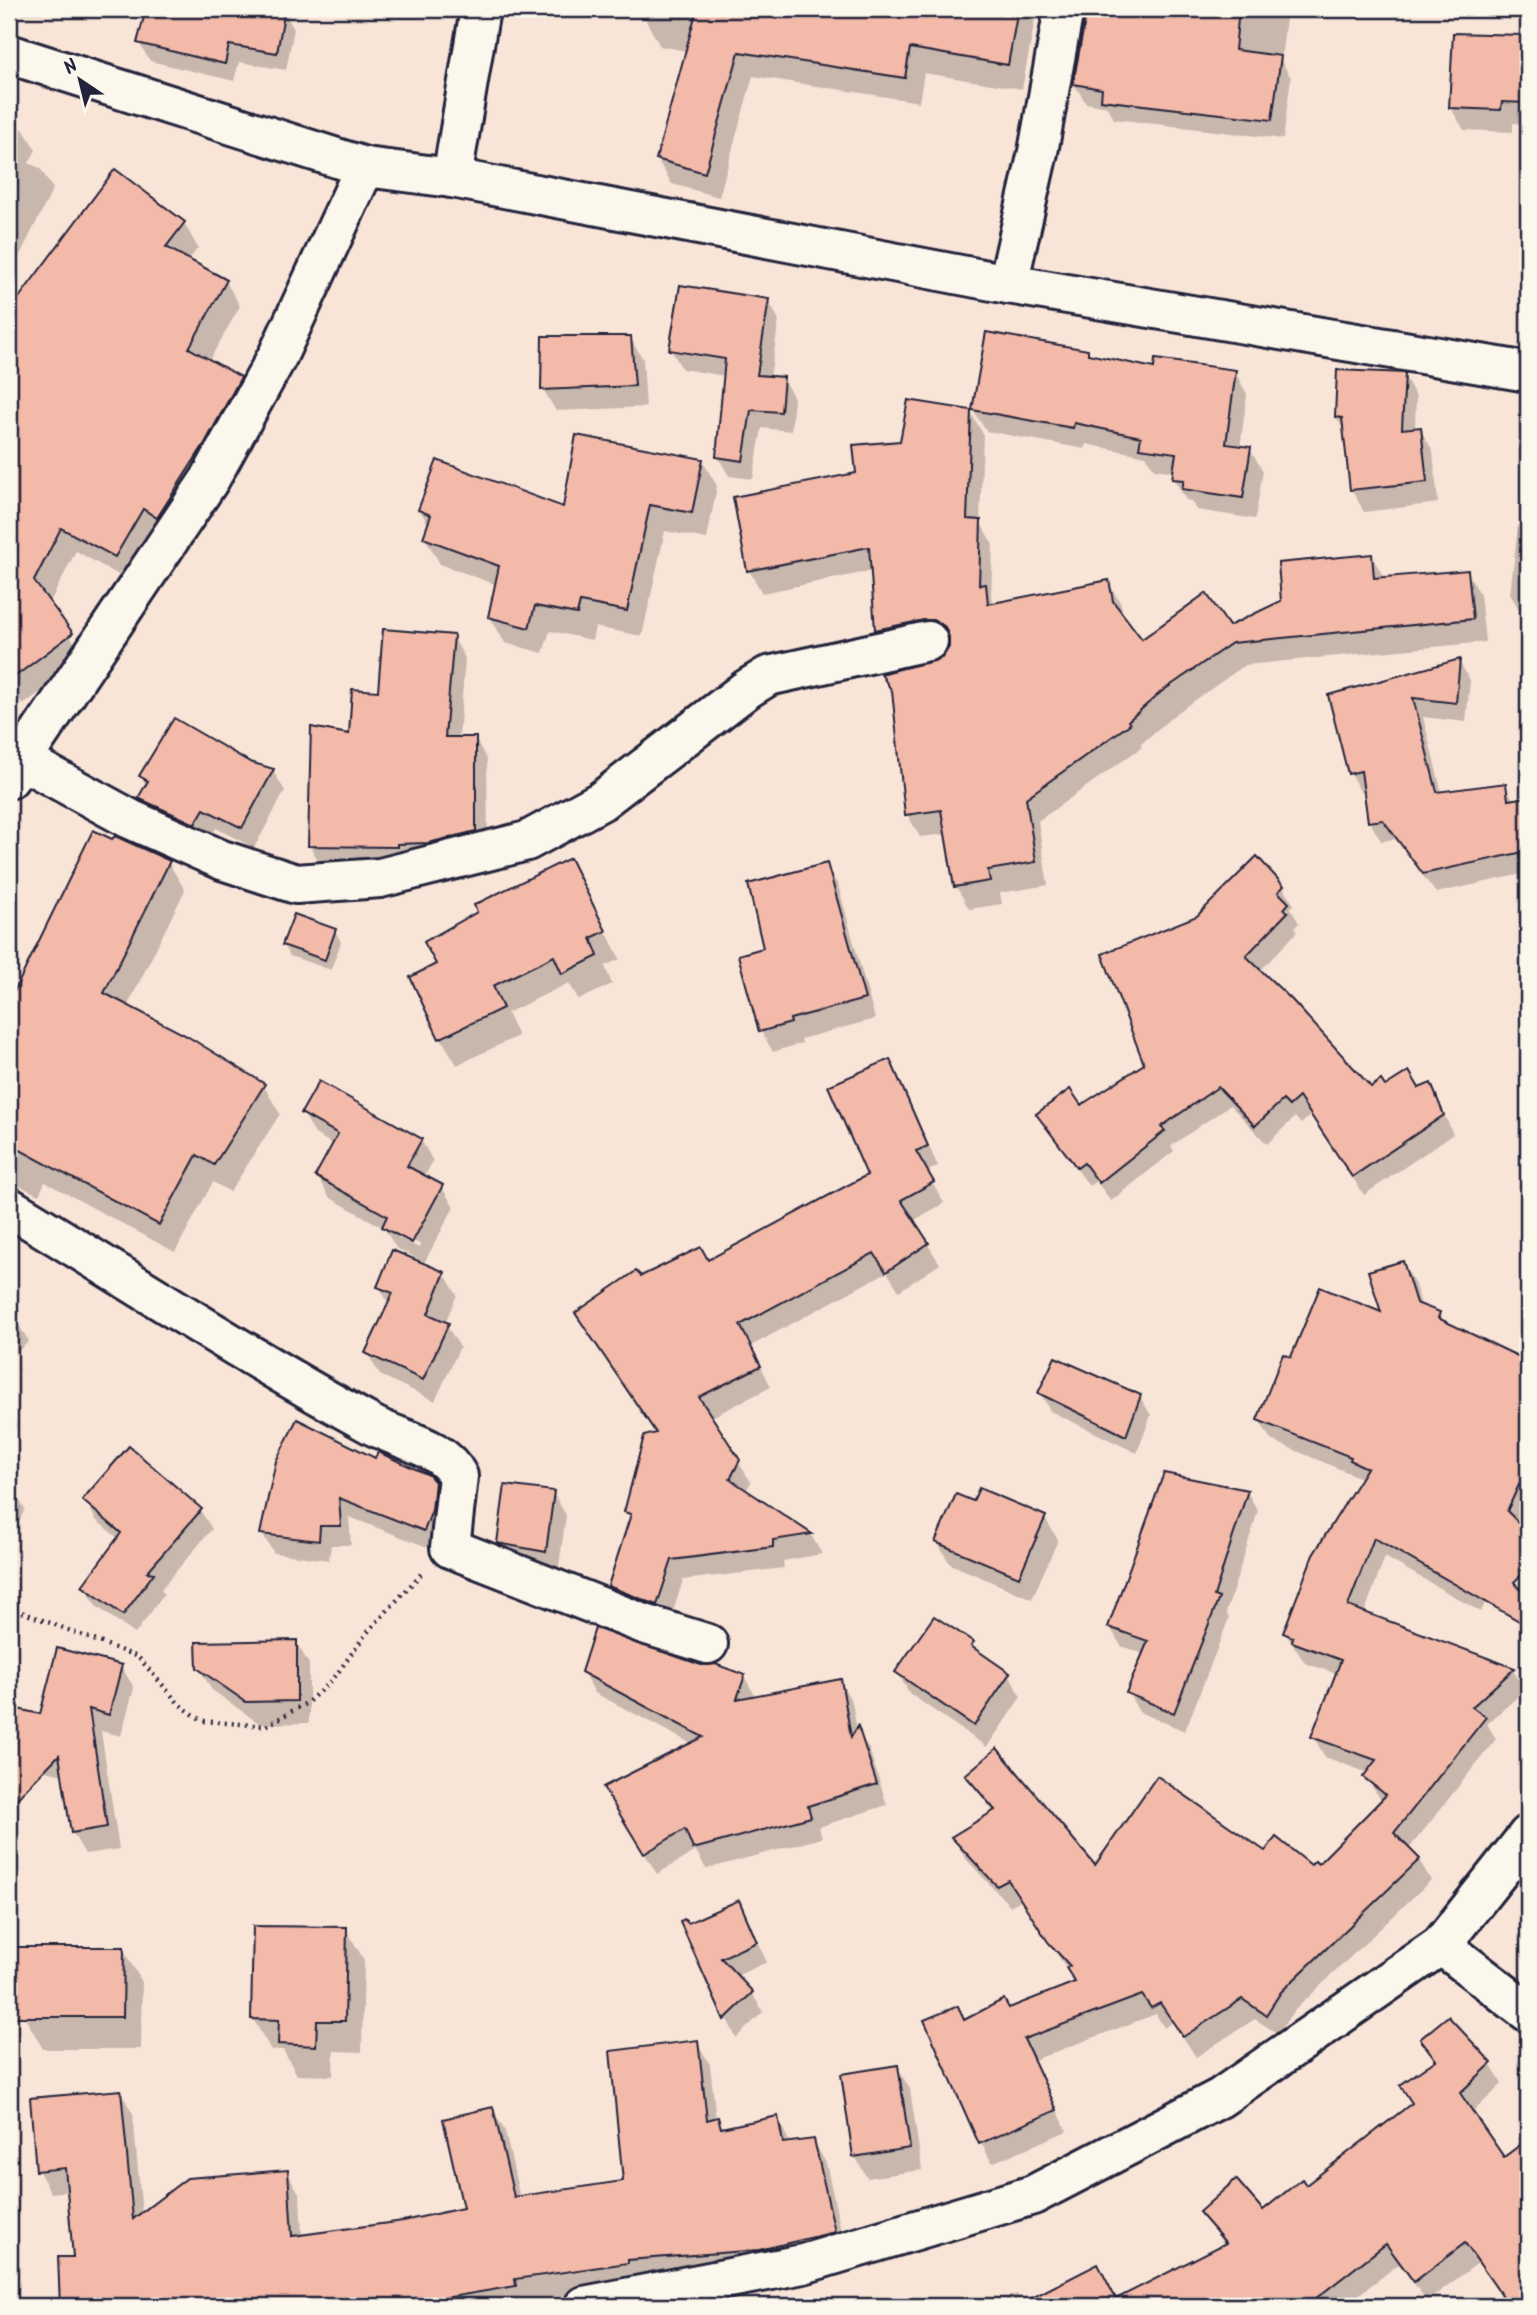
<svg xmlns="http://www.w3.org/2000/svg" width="1537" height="2315" viewBox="0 0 1537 2315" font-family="Kalam,sans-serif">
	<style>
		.shadow { fill: #0003; fill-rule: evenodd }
		.building { fill: #f3baa9; stroke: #22223b; stroke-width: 2 }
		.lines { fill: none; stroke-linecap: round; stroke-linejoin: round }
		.street-casing { stroke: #22223b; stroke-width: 44 }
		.path { stroke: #22223b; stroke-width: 4.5; stroke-dasharray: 2 5; stroke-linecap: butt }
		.street { stroke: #fbf7ec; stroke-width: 38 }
	</style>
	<rect width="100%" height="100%" fill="#f9e5d8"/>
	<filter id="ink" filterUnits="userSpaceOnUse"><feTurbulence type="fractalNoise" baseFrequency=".0143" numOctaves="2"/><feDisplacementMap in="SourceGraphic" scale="14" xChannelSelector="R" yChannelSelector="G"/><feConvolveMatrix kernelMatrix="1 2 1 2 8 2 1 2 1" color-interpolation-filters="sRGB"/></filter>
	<g filter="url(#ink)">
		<!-- shadow -->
		<g class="shadow">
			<path d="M15,9H289L288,19L294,29L286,70L239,62L234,81L150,61L139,43L147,11L18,14Z"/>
			<path d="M648,9H1037L1022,89L924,73L919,102L753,76L719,197L672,184L657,159L687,51L660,46L646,21Z"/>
			<path d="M1086,9H1287L1281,60L1291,78L1283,139L1114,119L1107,107L1086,103L1074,84Z"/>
			<path d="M1454,35L1528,37V124L1513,123V132L1464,130L1451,108Z"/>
			<path d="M9,122L23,129L36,150L29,163L40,168L53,189L9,277Z"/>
			<path d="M116,172L184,223L198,248L188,261L226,282L240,306L209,361L240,379L254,403L129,581L76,551L49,604L85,659L23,705L9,685V314Z"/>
			<path d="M768,300L779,320L770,378L783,379L794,398L791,431L762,428L753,479L729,476L718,457L725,376L682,369L671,350Z"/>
			<path d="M630,338L643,359L646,407L556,411L543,389Z"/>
			<path d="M1087,352L1090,356L1155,370L1235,372L1247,394L1240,448L1250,449L1263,471L1255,519L1197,510L1191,501L1186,500L1174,479L1175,472L1154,469L1146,456L1086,444L1085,449L986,431L973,410Z"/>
			<path d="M1404,375L1416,397L1415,429H1420L1433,451L1438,503L1364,512L1352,490L1346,433L1336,417Z"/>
			<path d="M970,411L983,434L980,522L993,545L991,597L995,604L1108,582L1121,604L1124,619L1141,642L1228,629L1371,555L1385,579L1467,572L1480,594L1485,642L1245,665L1174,715L1140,745L1142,747L1038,821L1048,885L1000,893L1002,904L969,909L956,886L947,834L920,837L907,814L943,659L951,643L938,642L889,652L876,630L872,571L762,593L749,570L858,474L902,442Z"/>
			<path d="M702,460L717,486L707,539L665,531L642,636L595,627L592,640L550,631L543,653L505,643L490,617L497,585L440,564L425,538L429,526L420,510H564Z"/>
			<path d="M1518,526L1528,527V617L1523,616L1510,594Z"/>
			<path d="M453,637L465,658L459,738H475L487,760L488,853L322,867L309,845L380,693Z"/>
			<path d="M1459,661L1470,680L1466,722L1423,717L1442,793L1505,785L1514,801L1528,799V887L1522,874L1436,893L1395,839L1381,841L1370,822L1365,791L1361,793L1350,773L1330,696Z"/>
			<path d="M249,763L273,771L285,791L254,848L216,828L207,844L152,819L140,798L147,787L141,776Z"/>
			<path d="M94,832L168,862L185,890L127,1007L263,1085L280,1114L230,1192L213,1182L175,1252L45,1182L39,1195L9,1181V1006Z"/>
			<path d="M570,860L620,959L605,966L612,984L579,1000L569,983L507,1013L518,1036L457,1065L441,1038L438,965L480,913Z"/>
			<path d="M826,865L838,885L875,1019L801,1039L802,1043L773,1052L761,1031L766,949Z"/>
			<path d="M1283,887L1294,905L1290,908L1299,923L1295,927L1297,932L1260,971L1371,1089L1418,1090L1431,1085L1453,1134L1364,1195L1311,1115L1301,1124L1295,1117L1267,1144L1230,1105L1171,1146L1174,1151L1111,1201L1096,1181L1089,1186L1038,1115L1080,1107L1146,1065L1104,955Z"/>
			<path d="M335,931L341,942L331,970L290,956L284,945Z"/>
			<path d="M889,1061L938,1166L926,1172L944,1203L913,1221L940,1264L899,1291L887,1272L751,1346L771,1387L710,1418L751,1482L746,1491L811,1535L822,1554L783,1561L784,1568L683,1580L669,1625L622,1607L610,1586L631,1520L626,1512L657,1434L577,1314L640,1278L709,1262L869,1176Z"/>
			<path d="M303,1113L421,1140L433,1161L424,1177L441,1186L454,1207L423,1265L444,1273L457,1295L445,1323L460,1347L435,1401L380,1375L367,1353L389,1305L379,1286L424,1262L396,1248L384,1228L329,1197L317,1176L334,1145L315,1134ZM397,1233L421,1245L419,1248L397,1237Z"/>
			<path d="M1403,1263L1414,1283L1422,1307L1439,1313L1445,1323L1528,1384V1509L1481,1612L1385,1557L1364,1614L1513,1670L1525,1690L1487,1724L1496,1739L1408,1850L1419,1860L1431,1880L1292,2013L1278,2034L1255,2019L1196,2057L1173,2022L1164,2028L1156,2014L1034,2060L1067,2131L992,2163L981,2143L957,2008L965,2021L1008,2010L1077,1984L1021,1900L1010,1906L965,1858L953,1837L994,1813L968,1775L1095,1868L1265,1854L1318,1867L1382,1801L1365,1777L1368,1773L1325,1757L1313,1736L1337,1674L1305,1663L1285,1633L1363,1479L1271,1440L1259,1420L1292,1359L1383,1315Z"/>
			<path d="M9,1310L29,1341L9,1360Z"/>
			<path d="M1040,1392L1140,1397L1151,1415L1137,1453L1050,1411Z"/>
			<path d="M376,1461L434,1483L446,1503L435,1550L349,1517L351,1545H331L329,1560L274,1553L262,1534Z"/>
			<path d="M9,1485L25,1509L9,1545Z"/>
			<path d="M1247,1492L1258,1511L1226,1613L1229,1618L1185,1731L1139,1712L1128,1692L1144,1654L1121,1646L1110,1627Z"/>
			<path d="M553,1493L566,1515L558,1574L512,1565L499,1543Z"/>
			<path d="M85,1500L200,1510L212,1529L161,1589L164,1594L135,1634L96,1606L84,1586L119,1539L96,1520Z"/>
			<path d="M974,1504L1045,1518L1058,1540L1032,1599L950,1564L937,1542Z"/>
			<path d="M296,1642L309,1664V1723L260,1724L212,1690L198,1667Z"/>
			<path d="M972,1644L978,1653L1009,1675L1021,1697L987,1747L910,1694L897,1672Z"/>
			<path d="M121,1666L134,1688L121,1736L101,1731L119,1849L85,1854L72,1832L63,1775L9,1763V1709L41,1716Z"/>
			<path d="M701,1667L744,1676L756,1697L840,1681L852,1702L857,1731L869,1749L887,1805L819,1827L822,1838L706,1869L696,1851L657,1874L617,1808L692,1744L595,1693L583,1672Z"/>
			<path d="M738,1902L767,1962L736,1976L752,1993L763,2012L736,2038L683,1923L687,1925Z"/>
			<path d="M346,1929L364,1960L362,2052L334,2051L333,2076L297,2075L283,2050H271L253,2019Z"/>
			<path d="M123,1949L142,1982L141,2049H43L24,2016Z"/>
			<path d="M1422,2040L1490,2064L1502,2084L1472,2113L1504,2159L1528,2141V2306H1509L1478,2263L1427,2301L1399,2264L1344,2306H986L1017,2294L1023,2305L1116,2300L1225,2246L1201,2212L1263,2213L1306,2187L1413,2104L1436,2062Z"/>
			<path d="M697,2042L710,2065L716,2120L723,2129L777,2117L790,2143L813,2140L826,2163L846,2254L527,2301L528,2306H62L60,2259L75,2258L69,2191L51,2193L38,2170L120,2091L133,2114L142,2214L287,2172L300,2195L302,2236L403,2222L466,2210L492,2109L505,2131L520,2198L625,2183Z"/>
			<path d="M897,2067L910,2089L922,2170L867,2178L855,2156Z"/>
		</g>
		<!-- building -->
		<g class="building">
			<path d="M146,9H285L277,53L229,45L225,64L137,43Z"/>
			<path d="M697,9H1018L1008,65L910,48L905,78L739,52L705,173L656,159Z"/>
			<path d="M1087,9H1239L1235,50L1281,56L1272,120L1101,100L1102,89L1073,84Z"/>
			<path d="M1453,33L1522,35L1521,54H1528V103L1502,102L1501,110L1449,108Z"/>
			<path d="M115,169L185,222L166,247L227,280L189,348L241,377L205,443L157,518L143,509L115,557L61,528L34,581L73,633L9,681V311Z"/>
			<path d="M680,285L769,299L757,375L784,377L781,412L751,410L743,461L716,457L725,359L669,350Z"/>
			<path d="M986,332L1088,350V354L1154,368L1155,359L1236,370L1226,444L1251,447L1243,498L1182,489L1184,480L1172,479L1176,453L1139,448L1141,437L1074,423L1073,428L972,410Z"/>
			<path d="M542,336H631L635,386L541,390Z"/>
			<path d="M1337,370L1405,373L1402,429L1421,427L1427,482L1350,490L1342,418L1335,417Z"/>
			<path d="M908,400L971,410L967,519L981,520L979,585L986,584L988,604L1109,580L1113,601L1142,639L1206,593L1229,626L1281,601L1278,563L1372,554L1374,578L1468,570L1473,619L1232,643L1161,692L1128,721L1130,724L1026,798L1036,862L988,870L990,881L954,887L941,810L905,815L892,691L881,674L942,658L949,647V637L945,627L935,620H924L875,630L869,547L747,571L733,497L856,473L853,445L900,441Z"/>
			<path d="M576,435L703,459L692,513L650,505L627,611L580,602L577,614L535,606L529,628L488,617L499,566L423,538L431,515L418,510L437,460L563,507Z"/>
			<path d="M383,629L454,635L445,737H476V831L428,843L397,844V847L308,846L311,727L349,734L352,689L378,691Z"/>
			<path d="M1460,659L1456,703L1413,698L1437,792L1506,783L1508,800L1528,797V851L1423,874L1383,820L1368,822L1361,771L1348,774L1328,695Z"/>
			<path d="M174,718L250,762L274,769L242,828L204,809L195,824L138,798L148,781L139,776Z"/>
			<path d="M93,830L112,839L115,836L170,861L104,993L187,1036L265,1084L214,1165L197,1155L159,1225L9,1144V1002Z"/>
			<path d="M1257,856L1284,886L1278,892L1289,903L1284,909L1288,912L1246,956L1292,1000L1371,1087L1381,1080L1385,1086L1409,1071L1419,1088L1431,1083L1444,1115L1352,1177L1299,1097L1289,1106L1283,1100L1255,1126L1218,1087L1161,1127L1165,1131L1099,1183L1084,1163L1077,1168L1036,1114L1070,1089L1081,1105L1144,1064L1102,954L1197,916Z"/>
			<path d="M570,858L606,931L591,938L598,956L562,974L554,956L493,986L503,1008L439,1039L410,977L436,964L424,942L477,912L474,905Z"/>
			<path d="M827,863L865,999L790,1019L791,1023L759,1032L738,955L763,948L748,884Z"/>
			<path d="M294,914L336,929L325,960L282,945Z"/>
			<path d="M890,1059L928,1146L916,1151L934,1182L901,1200L929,1243L886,1272L874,1253L740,1325L761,1366L699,1397L740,1460L730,1479L812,1534L773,1540V1547L672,1560L657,1605L608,1586L631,1514L624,1512L644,1436L656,1433L575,1313L636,1271L641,1276L701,1247L708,1260L867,1175L828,1086Z"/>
			<path d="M319,1081L422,1139L407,1166L443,1185L412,1243L382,1227L387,1216L315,1176L338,1134L301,1113Z"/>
			<path d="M392,1250L445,1272L428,1314L449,1323L423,1380L365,1353L393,1293L377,1287Z"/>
			<path d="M1403,1261L1416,1303L1440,1312L1438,1318L1528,1361V1465L1507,1511L1528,1532V1568L1514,1582L1528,1599V1626L1374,1538L1348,1606L1515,1668L1472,1707L1486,1717L1394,1833L1420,1859L1281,1992L1266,2015L1242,1999L1183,2037L1160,2003L1151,2008L1142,1995L1024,2039L1057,2110L979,2144L924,2020L958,2006L964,2020L1004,1999L1009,2008L1075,1982L1066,1968L1070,1966L1048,1942L1008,1880L997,1886L951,1837L995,1810L965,1775L997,1748L1095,1865L1157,1776L1265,1851L1276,1837L1311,1865L1315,1861L1318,1864L1386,1795L1363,1777L1376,1760L1311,1737L1341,1660L1292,1642L1293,1637L1283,1633L1313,1555L1367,1468L1350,1460L1351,1457L1257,1420L1283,1354L1291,1357L1320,1287L1381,1312L1368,1271Z"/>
			<path d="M1055,1357L1141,1395L1126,1436L1038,1393Z"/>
			<path d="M297,1419L375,1458L378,1452L429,1475L435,1482L432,1510L424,1531L339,1498L341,1526H320L319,1541L260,1534L276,1461Z"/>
			<path d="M129,1446L202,1509L147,1572L154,1573L123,1615L82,1586L121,1533L82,1500Z"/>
			<path d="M1164,1473L1248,1490L1214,1596L1219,1598L1174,1713L1126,1693L1148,1641L1108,1627Z"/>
			<path d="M505,1485L554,1491L546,1552L497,1543Z"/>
			<path d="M979,1488L1046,1516L1019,1577L935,1542L956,1494L973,1501Z"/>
			<path d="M934,1616L974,1642L971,1646L1010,1673L974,1726L895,1672Z"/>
			<path d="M595,1628L701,1665L715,1664L745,1675L737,1699L841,1679L851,1737L858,1726L877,1784L808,1806L811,1817L693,1849L685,1829L644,1854L603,1787L703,1737L581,1672Z"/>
			<path d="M297,1640V1701L246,1702L197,1668L196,1642Z"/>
			<path d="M57,1648L122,1665L109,1715L89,1709L107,1827L71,1833L59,1755L9,1807V1707L40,1714Z"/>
			<path d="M739,1900L757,1942L721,1958L753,1992L724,2020L680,1922L684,1919L688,1923Z"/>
			<path d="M253,1926L347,1927L345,2021H317L316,2046L278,2044L279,2020L251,2019Z"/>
			<path d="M9,1947H124L123,2017H9Z"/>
			<path d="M1448,2016L1492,2063L1460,2093L1504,2157L1528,2139V2306H1509L1465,2243L1414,2282L1386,2244L1306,2306H1016L1098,2264L1116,2299L1226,2243L1199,2212L1236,2179L1263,2210L1302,2179L1306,2185L1412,2103L1400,2085L1436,2060L1420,2039Z"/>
			<path d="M698,2040L707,2120L718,2117L721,2128L778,2116L783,2143L814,2139L835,2232L759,2250L628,2260V2263L515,2279L516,2286L397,2306H60L58,2257H73L65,2168L36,2171L30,2098L121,2090L133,2219L187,2178L288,2170L292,2236L403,2221L463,2208L443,2119L493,2107L514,2197L623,2181L610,2051Z"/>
			<path d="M898,2065L910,2148L853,2157L841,2074Z"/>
		</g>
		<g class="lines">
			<defs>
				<g id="street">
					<path d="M9,54L365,167L452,178L1008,284L1528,372"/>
					<path d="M452,178L480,9"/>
					<path d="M1008,284L1038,152L1064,9"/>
					<path d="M9,753L130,819L222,860L296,884L380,878L527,841L601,801L747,689L768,676L928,641"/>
					<path d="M9,779L210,479L278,355L365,167"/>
					<path d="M9,1207C130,1280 249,1358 374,1426C403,1441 442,1446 458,1476L450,1548L644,1624L708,1644"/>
					<path d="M1441,1945L1528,2012"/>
					<path d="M584,2306L803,2264L1033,2195L1220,2098L1441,1945L1528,1835"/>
				</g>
			</defs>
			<!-- street casing -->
			<use href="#street" class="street-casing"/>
			<!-- path -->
			<path class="path" d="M9,1607L138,1657L180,1705L203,1721L266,1726L308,1702L334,1678L365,1635L421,1574"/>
			<!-- street -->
			<use href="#street" class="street"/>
		</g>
	</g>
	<!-- margin -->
	<rect width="1537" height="2315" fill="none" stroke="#fbf7ec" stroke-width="35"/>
	<rect x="18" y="18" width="1502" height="2280" fill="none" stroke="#22223b" stroke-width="2.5" filter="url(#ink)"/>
	<!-- north arrow -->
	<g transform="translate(80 80) rotate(325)" stroke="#fbf7ec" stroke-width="5" paint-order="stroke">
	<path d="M0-5L12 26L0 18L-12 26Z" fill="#22223b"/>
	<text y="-10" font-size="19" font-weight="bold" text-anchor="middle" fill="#22223b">N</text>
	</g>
</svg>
